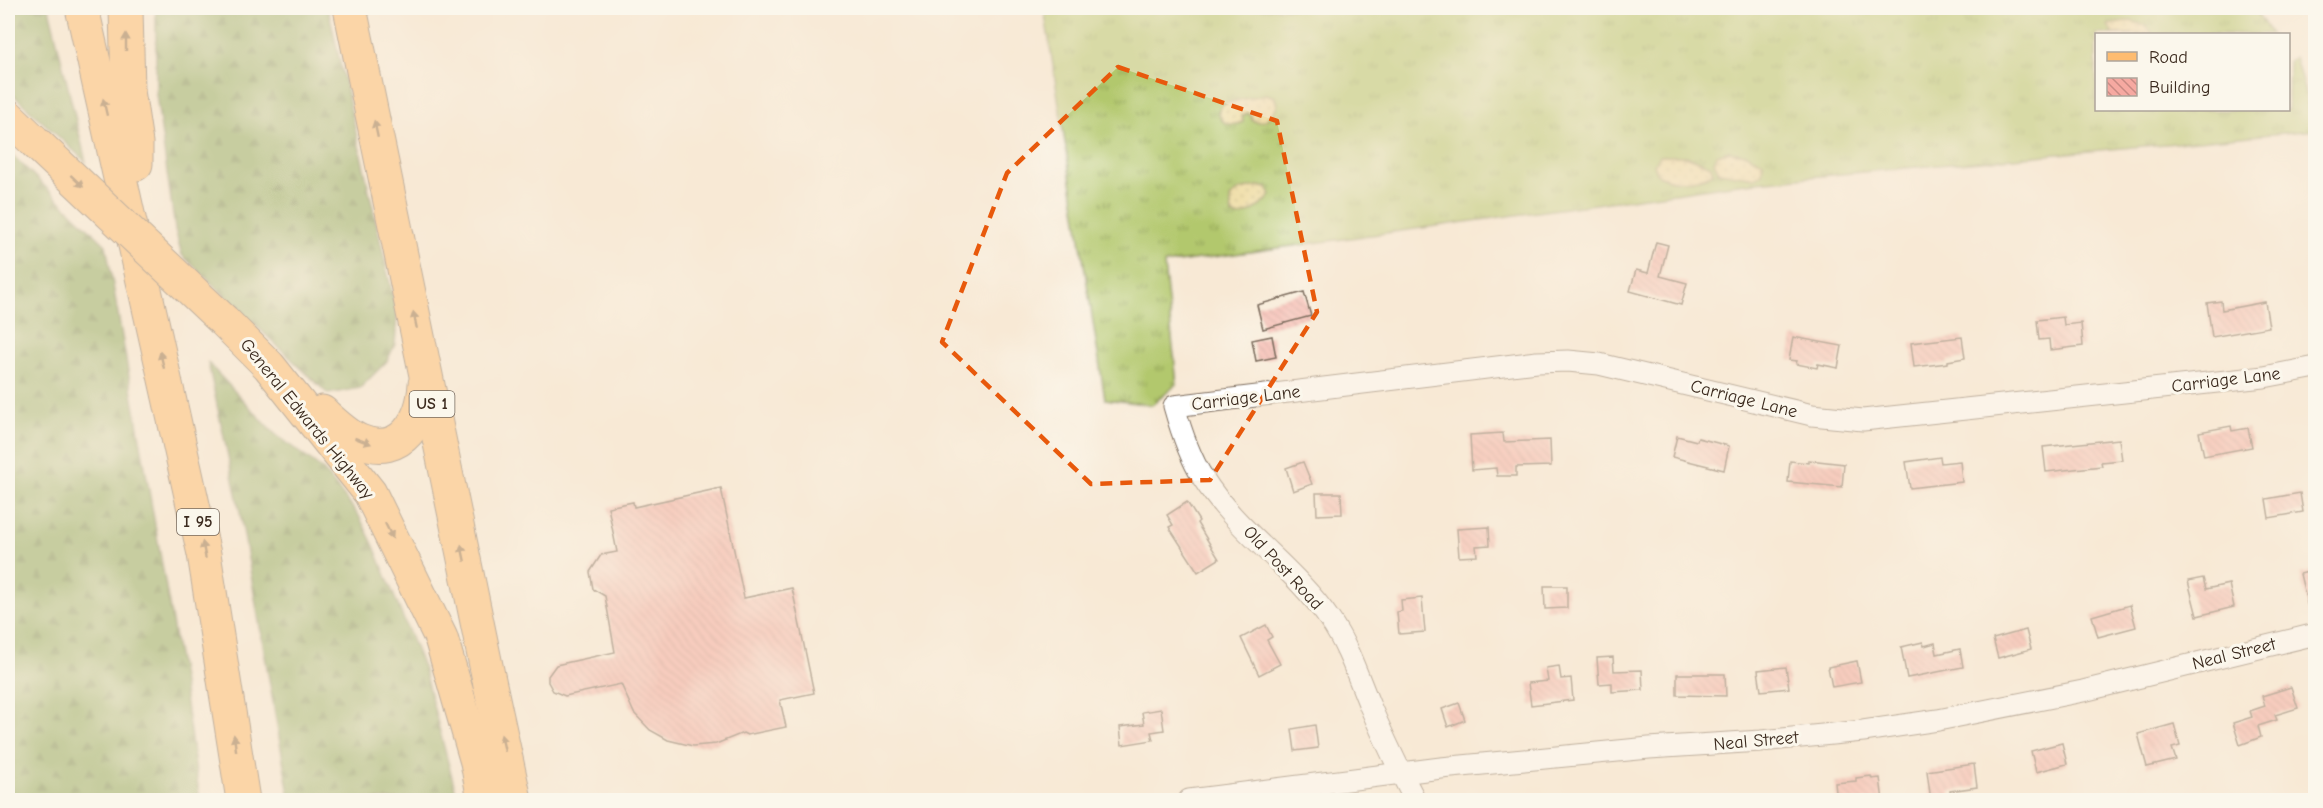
<svg xmlns="http://www.w3.org/2000/svg" width="2323" height="808" viewBox="0 0 2323 808" font-family="'Comic Neue',sans-serif">
	<style>
		.grass { fill: url(#grass-tufts); stroke: #767946; stroke-width: 1.5 }
		.forest { fill: url(#forest-firs); stroke: #646b3f; stroke-width: 1.5 }
		.sand { fill: url(#sand-dots); stroke: #94825e; stroke-width: 1.5 }
		.building { fill: url(#building-back-hatch) }
		.lines { fill: none; stroke-linecap: round; stroke-linejoin: round }
		.street-casing { stroke: #7d6d5e; stroke-width: 23 }
		.primary-casing { stroke: #7d6d5e; stroke-width: 35 }
		.highway-casing { stroke: #7d6d5e; stroke-width: 35 }
		.street { stroke: #fff; stroke-width: 21 }
		.primary { stroke: #febc70; stroke-width: 33 }
		.highway { stroke: #febc70; stroke-width: 33 }
		.primary-bridge-casing { stroke: #7d6d5e; stroke-width: 35; stroke-linecap: butt }
		.primary-bridge { stroke: #febc70; stroke-width: 33 }
		.oneway { fill: #936c43 }
		.marked { fill: none; stroke: #e8590c; stroke-width: 4.5; stroke-dasharray: 12 8; stroke-linejoin: round }
		.labels { text-anchor: middle; dominant-baseline: central; stroke-width: 6; stroke-linejoin: round; paint-order: stroke }
		.shield { fill: #fbf7ec; stroke: #75685c; stroke-width: 1.5 }
		.shield-label { font-size: 16px; font-weight: bold; fill: #3b2a1e }
		.street-label { font-size: 18px; fill: #3b2a1e; stroke: #fbf7ec }
	</style>
	<defs>
		<pattern id="grass-tufts" width="24" height="20" patternUnits="userSpaceOnUse" patternTransform="scale(1.5)"><rect width="24" height="20" fill="#b2c86d"/><path d="M3 7l-1-3M5 7V3M7 7l1-3M15 17l-1-3M17 17v-4M19 17l1-3" fill="none" stroke="#92a359"/></pattern>
		<pattern id="forest-firs" width="22" height="20" patternUnits="userSpaceOnUse" patternTransform="scale(1.5)"><rect width="22" height="20" fill="#8dac60"/><path d="M5 1l3.5 6h-7zM16 11l3.5 6h-7z" fill="#748c4f"/></pattern>
		<pattern id="sand-dots" width="8" height="8" patternUnits="userSpaceOnUse" patternTransform="scale(1.5)"><rect width="8" height="8" fill="#eeda9e"/><path d="M2 2h.1M6 6h.1" fill="none" stroke="#cdbb88" stroke-width="1.8" stroke-linecap="round"/></pattern>
		<pattern id="building-back-hatch" width="6" height="6" patternUnits="userSpaceOnUse" patternTransform="scale(1.5)"><rect width="6" height="6" fill="#f6a9a1"/><path d="M-1 5l2 2M0 0l6 6M5-1l2 2" fill="none" stroke="#c88a83"/></pattern>
	</defs>
	<rect width="100%" height="100%" fill="#fbf7ec"/>
	<filter id="ink" filterUnits="userSpaceOnUse"><feTurbulence type="fractalNoise" baseFrequency=".0167" numOctaves="2"/><feDisplacementMap in="SourceGraphic" scale="12" xChannelSelector="R" yChannelSelector="G"/><feConvolveMatrix kernelMatrix="1 2 1 2 8 2 1 2 1" color-interpolation-filters="sRGB"/></filter>
	<filter id="wash" filterUnits="userSpaceOnUse"><feTurbulence type="fractalNoise" baseFrequency=".008" numOctaves="4" result="noise"/><feDisplacementMap in="SourceGraphic" scale="24" xChannelSelector="R" yChannelSelector="G"/><feGaussianBlur stdDeviation="1.35" result="paint"/><feColorMatrix in="noise" values="0 0 0 0 0 0 0 0 0 0 0 0 0 0 0 0 0 1.4 0 .05"/><feComposite in="paint" operator="in"/></filter>
	<g filter="url(#wash)">
		<rect width="100%" height="100%" fill="#f8e9d5"/>
		<!-- grass -->
		<path class="grass" d="M1044,8H2254L2271,34H2096V110H2288L2289,61L2295,57L2315,130L1746,183L1164,264L1177,384L1152,405L1105,399Z"/>
		<!-- forest -->
		<g class="forest">
			<path d="M8,8H49L86,162L8,90Z"/>
			<path d="M156,8H328L397,315L395,344L387,361L360,388L328,394L182,255L175,229L156,94Z"/>
			<path d="M8,151L106,245L183,684L200,800H8Z"/>
			<path d="M208,363L275,434L323,470L359,516L374,546L423,667L458,800H290L240,512Z"/>
		</g>
		<!-- sand -->
		<g class="sand">
			<path d="M2131,21L2146,26L2153,34H2113L2108,25Z"/>
			<path d="M1266,94L1275,97L1277,106C1271,116 1265,126 1252,120L1251,115L1247,113L1242,116L1243,122C1231,127 1222,125 1218,113L1222,104Z"/>
			<path d="M1729,151L1746,154L1763,162L1762,173L1755,178L1719,172L1714,162L1717,155Z"/>
			<path d="M1659,156H1686L1711,166L1713,173C1697,182 1673,184 1657,174L1654,164Z"/>
			<path d="M1258,186L1267,188L1271,195C1264,205 1249,214 1238,217L1232,214L1230,198L1240,190Z"/>
		</g>
		<g id="blocks">
			<!-- building -->
			<g class="building">
				<path d="M1656,242L1668,245L1660,276L1687,283L1681,305L1630,291L1636,270L1648,273Z"/>
				<path d="M1304,292L1311,316L1263,329L1257,305Z"/>
				<path d="M2221,301L2222,310L2265,302L2269,327L2212,337L2207,303Z"/>
				<path d="M2063,317L2064,325L2081,323L2083,346L2050,350L2049,339L2039,340L2037,320Z"/>
				<path d="M1272,336L1276,357L1256,361L1252,340Z"/>
				<path d="M1793,337L1842,346L1838,368L1818,364L1817,368L1796,364L1797,361L1789,360Z"/>
				<path d="M1962,337L1965,358L1948,361V363L1914,367L1911,343Z"/>
				<path d="M2231,426L2232,431L2248,428L2252,447L2204,456L2199,432Z"/>
				<path d="M1503,433L1504,442L1550,440L1551,466L1516,467V476H1497L1496,468L1472,470L1470,435Z"/>
				<path d="M1677,436L1697,441L1698,438L1729,446L1724,470L1672,457Z"/>
				<path d="M2119,439L2122,460L2101,462L2102,466L2046,472L2043,447Z"/>
				<path d="M1940,457L1941,463L1960,461L1962,482L1910,488L1906,462Z"/>
				<path d="M1809,460L1844,464L1842,487L1788,482L1790,461L1809,463Z"/>
				<path d="M1303,462L1312,484L1293,491L1286,468Z"/>
				<path d="M721,488L744,598L792,588L814,693L780,700L786,727L747,735L743,733L716,744L693,746L668,740L650,730L634,713L621,684L565,696L553,691L548,682V676L556,665L615,652L605,596L593,589L590,572L601,555L617,552L608,507L633,502L634,507Z"/>
				<path d="M1316,493H1341L1342,514L1317,515Z"/>
				<path d="M2300,493L2303,512L2269,518L2266,499Z"/>
				<path d="M1187,502L1199,521L1197,523L1219,559L1198,572L1169,527L1173,525L1167,515Z"/>
				<path d="M1489,527L1490,545L1476,546L1477,556L1459,557L1457,529Z"/>
				<path d="M2316,570V615L2310,616L2300,574Z"/>
				<path d="M2203,578L2206,589L2229,584L2234,607L2197,616L2188,581Z"/>
				<path d="M1544,586H1567V608L1545,609Z"/>
				<path d="M1422,598L1425,632L1399,634L1397,612L1402,611L1401,600Z"/>
				<path d="M2130,605L2136,627L2098,637L2092,616Z"/>
				<path d="M1266,625L1272,637L1267,640L1280,664L1259,675L1241,638Z"/>
				<path d="M2026,630L2031,649L1998,658L1993,639Z"/>
				<path d="M1923,642L1924,646L1935,643L1937,654L1960,649L1963,667L1907,678L1901,647Z"/>
				<path d="M1613,657L1614,671L1642,670L1643,690L1612,692V683L1599,684L1597,658Z"/>
				<path d="M1857,661L1861,682L1832,687L1828,667Z"/>
				<path d="M1559,666L1561,679L1571,678L1573,700L1531,705L1528,683L1548,681L1546,668Z"/>
				<path d="M1786,667L1789,688L1761,691L1758,670Z"/>
				<path d="M1677,674H1725L1726,696L1677,695Z"/>
				<path d="M2291,687L2298,708L2275,715L2277,720L2258,726L2261,737L2240,745L2233,723L2252,717L2250,711L2265,706L2262,696Z"/>
				<path d="M1459,703L1465,720L1448,727L1442,709Z"/>
				<path d="M1161,709L1164,730L1151,732L1153,740L1122,745L1120,727L1144,724L1142,712Z"/>
				<path d="M2174,724L2180,746L2172,748L2176,760L2147,767L2138,734Z"/>
				<path d="M1315,725L1318,748L1295,751L1292,729Z"/>
				<path d="M2062,743L2067,764L2036,772L2031,751Z"/>
				<path d="M1974,764L1977,787L1950,791L1951,801H1931L1927,771Z"/>
				<path d="M1871,776L1872,779L1880,778L1883,801H1837L1835,783L1856,781V778Z"/>
			</g>
		</g>
	</g>
	<g filter="url(#ink)">
		<use href="#blocks" fill-opacity="0" stroke="#7d6d5e" stroke-width="1.5"/>
		<g class="lines">
			<defs>
				<g id="street">
					<path d="M1189,800L1441,768L1649,748L1761,741L1863,731L1938,720L2083,691L2316,634"/>
					<path d="M1415,800C1399,770 1384,738 1370,706C1358,677 1348,646 1330,620C1294,567 1237,532 1203,478C1189,456 1181,431 1174,406L1537,362L1568,361L1599,364L1812,415L1863,420L2264,377L2316,367"/>
				</g>
				<g id="primary">
					<path d="M350,8L489,680L515,800"/>
					<path d="M8,116L34,141"/>
					<path d="M224,321L269,366L370,493L441,638L477,762L484,800"/>
					<path d="M322,412C334,423 346,435 360,441C402,459 423,419 425,384"/>
				</g>
				<g id="highway">
					<path d="M82,8L204,554L243,800"/>
					<path d="M126,8L128,91L136,143V164"/>
				</g>
			</defs>
			<!-- street casing -->
			<use href="#street" class="street-casing"/>
			<!-- primary casing -->
			<use href="#primary" class="primary-casing"/>
			<!-- highway casing -->
			<use href="#highway" class="highway-casing"/>
			<!-- street -->
			<use href="#street" class="street"/>
			<!-- primary -->
			<use href="#primary" class="primary"/>
			<!-- highway -->
			<use href="#highway" class="highway"/>
			<defs>
				<path id="primary-bridge" d="M34,141L224,321"/>
			</defs>
			<!-- primary-bridge casing -->
			<use href="#primary-bridge" class="primary-bridge-casing"/>
			<!-- primary-bridge -->
			<use href="#primary-bridge" class="primary-bridge"/>
		</g>
		<!-- one-way arrows -->
		<defs><path id="oneway-solid" d="M-6-.8H1V-3.2L6.5 0L1 3.2V.8H-6Z" transform="scale(1.5)"/></defs>
		<g class="oneway">
			<use href="#oneway-solid" transform="translate(126 42) rotate(-90)"/>
			<use href="#oneway-solid" transform="translate(105 107) rotate(-103)"/>
			<use href="#oneway-solid" transform="translate(376 129) rotate(-102)"/>
			<use href="#oneway-solid" transform="translate(77 181) rotate(43)"/>
			<use href="#oneway-solid" transform="translate(415 320) rotate(-102)"/>
			<use href="#oneway-solid" transform="translate(162 360) rotate(-103)"/>
			<use href="#oneway-solid" transform="translate(363 441) rotate(20)"/>
			<use href="#oneway-solid" transform="translate(389 531) rotate(64)"/>
			<use href="#oneway-solid" transform="translate(204 550) rotate(-101)"/>
			<use href="#oneway-solid" transform="translate(463 553) rotate(-102)"/>
			<use href="#oneway-solid" transform="translate(235 743) rotate(-98)"/>
			<use href="#oneway-solid" transform="translate(503 743) rotate(-103)"/>
		</g>
	</g>
	<!-- marked area -->
	<path d="M0 0H2323V808H0ZM1118,67L1277,121L1317,312L1210,480L1091,484L942,342L1007,173Z" fill="#f8e9d5" fill-opacity=".55" fill-rule="evenodd"/>
	<path class="marked" d="M1118,67L1277,121L1317,312L1210,480L1091,484L942,342L1007,173Z"/>
	<g class="labels">
		<!-- shield labels -->
		<g class="shield">
			<rect x="409.5" y="391" width="45" height="26" rx="4.5"/>
			<rect x="177" y="509" width="42" height="26" rx="4.5"/>
		</g>
		<g class="shield-label">
			<text x="432" y="404">US 1</text>
			<text x="198" y="522">I 95</text>
		</g>
		<!-- street labels -->
		<g class="street-label">
			<text transform="translate(2226 380) rotate(-7)">Carriage Lane</text>
			<text transform="translate(1246 398) rotate(-7)">Carriage Lane</text>
			<text transform="translate(1744 399) rotate(14)">Carriage Lane</text>
			<text transform="translate(307 419) rotate(51)">General Edwards Highway</text>
			<text transform="translate(1283 568) rotate(47)">Old Post Road</text>
			<text transform="translate(2234 654) rotate(-14)">Neal Street</text>
			<text transform="translate(1756 741) rotate(-5)">Neal Street</text>
		</g>
	</g>
	<!-- margin -->
	<rect width="2323" height="808" fill="none" stroke="#fbf7ec" stroke-width="30"/>
	<!-- legend -->
	<rect x="2095" y="33" width="195" height="78" fill="#fbf7ec" stroke="#aea59a" stroke-width="1.5"/>
	<rect x="2107" y="52" width="30" height="9" fill="#febc70" stroke="#aea59a" stroke-width="1.5"/>
	<text x="2149" y="63" font-size="18" fill="#3b2a1e">Road</text>
	<rect x="2107" y="78" width="30" height="18" fill="url(#building-back-hatch)" stroke="#aea59a" stroke-width="1.5"/>
	<text x="2149" y="93" font-size="18" fill="#3b2a1e">Building</text>
</svg>
